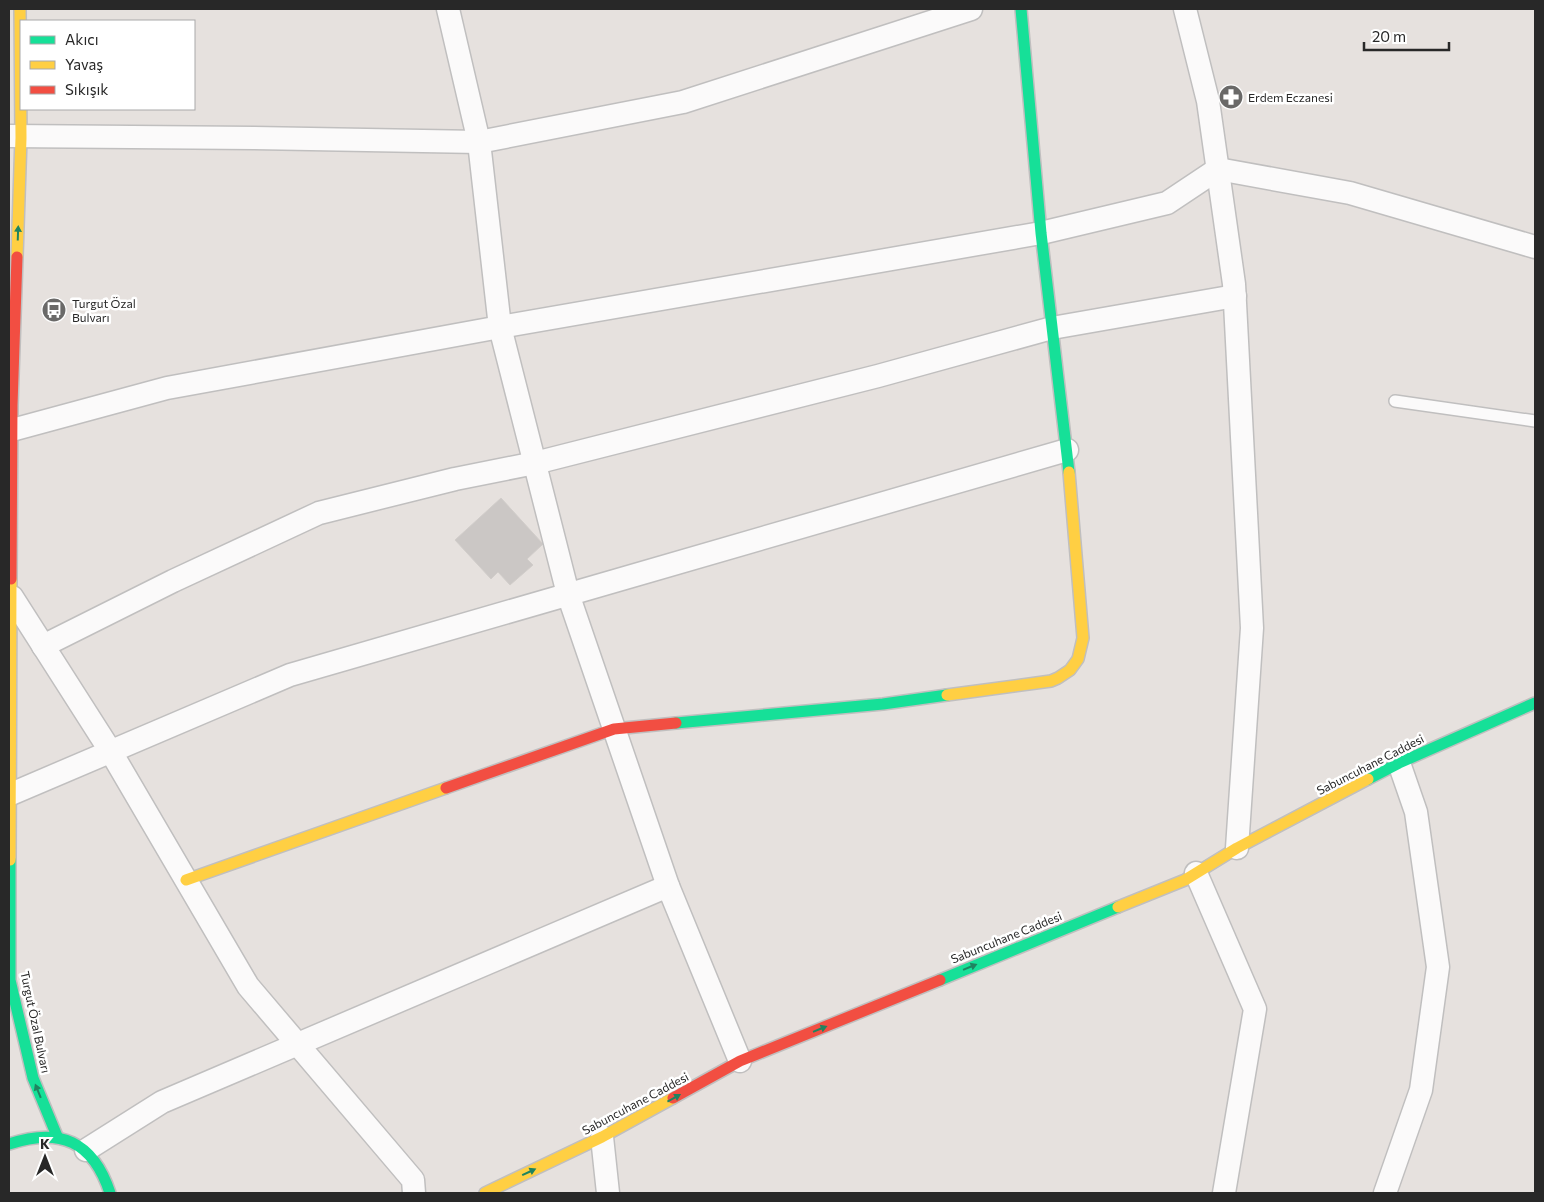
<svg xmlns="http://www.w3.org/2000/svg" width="1544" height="1202" viewBox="0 0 1544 1202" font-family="Commissioner,sans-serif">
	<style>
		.building { fill: #cbc7c5; stroke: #d1cdca }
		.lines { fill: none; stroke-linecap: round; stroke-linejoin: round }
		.lane-casing { stroke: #c0bfbf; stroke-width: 14 }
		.street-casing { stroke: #c0bfbf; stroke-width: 25 }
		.fast-casing { stroke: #c0bfbf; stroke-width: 14 }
		.slow-casing { stroke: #c0bfbf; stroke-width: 14 }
		.jam-casing { stroke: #c0bfbf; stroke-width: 14 }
		.lane { stroke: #fbfafa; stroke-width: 11 }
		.street { stroke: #fbfafa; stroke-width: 22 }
		.fast { stroke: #16e098; stroke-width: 11 }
		.slow { stroke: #ffcf43; stroke-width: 11 }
		.jam { stroke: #f24e42; stroke-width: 11 }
		.oneway { fill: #1f8460 }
		.labels { text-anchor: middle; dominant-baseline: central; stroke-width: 5; stroke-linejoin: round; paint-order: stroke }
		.poi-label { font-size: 12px; fill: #282828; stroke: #fff; text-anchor: start }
		.street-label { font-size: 12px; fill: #282828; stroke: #fff }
	</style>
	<rect width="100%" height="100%" fill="#e6e1de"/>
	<!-- building -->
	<path class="building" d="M501,498L543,544L527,559L533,565L510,585L498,572L491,579L455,540Z"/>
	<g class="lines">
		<defs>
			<path id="lane" d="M1395,401L1535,421"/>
			<g id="street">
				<path d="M448,9L479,142L500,327L568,594L668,886L740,1061"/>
				<path d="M1185,9L1208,101L1234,284L1252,628L1237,848"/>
				<path d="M9,136L254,138L479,142L683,102L971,9"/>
				<path d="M12,430L167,388L500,327L1041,233L1167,203L1218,169L1350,193L1535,247"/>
				<path d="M12,597L111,752L248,986L413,1180L414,1193"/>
				<path d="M43,646L173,581L319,513L455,479L535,463L878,376L1052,328L1235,296"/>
				<path d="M11,794L290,675L1067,450"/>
				<path d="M1196,873L1255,1009L1224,1193"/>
				<path d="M602,1137L608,1193"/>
				<path d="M86,1150L162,1102L668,886"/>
				<path d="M1385,1193L1421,1090L1438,967L1416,812L1399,763"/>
			</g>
			<g id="fast">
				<path d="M1021,9L1041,233L1069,472"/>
				<path d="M676,723L883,704L947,695"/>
				<path d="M1368,779L1399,763L1535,703"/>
				<path d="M10,860V980L33,1078L57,1136"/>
				<path d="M940,980L1118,907"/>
				<path d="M9,1144C60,1127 93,1141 110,1193"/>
			</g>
			<g id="slow">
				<path d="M17,257L21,138L20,9"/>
				<path d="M947,695L1051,681L1058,678L1070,670L1078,659L1083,638L1069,472"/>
				<path d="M10,860L11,579"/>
				<path d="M186,880L446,788"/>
				<path d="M1118,907L1185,880L1237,848L1368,779"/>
				<path d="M485,1193L602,1137L673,1098"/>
			</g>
			<g id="jam">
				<path d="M11,579L12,405L17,257"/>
				<path d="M446,788L614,729L676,723"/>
				<path d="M673,1098L740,1061L940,980"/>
			</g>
		</defs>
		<!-- lane casing -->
		<use href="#lane" class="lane-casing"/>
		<!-- street casing -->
		<use href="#street" class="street-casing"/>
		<!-- fast casing -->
		<use href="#fast" class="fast-casing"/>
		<!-- slow casing -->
		<use href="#slow" class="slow-casing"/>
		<!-- jam casing -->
		<use href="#jam" class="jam-casing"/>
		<!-- lane -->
		<use href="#lane" class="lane"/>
		<!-- street -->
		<use href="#street" class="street"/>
		<!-- fast -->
		<use href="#fast" class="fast"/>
		<!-- slow -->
		<use href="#slow" class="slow"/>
		<!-- jam -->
		<use href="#jam" class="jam"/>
	</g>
	<!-- one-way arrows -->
	<defs><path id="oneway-solid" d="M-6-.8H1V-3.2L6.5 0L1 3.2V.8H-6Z" transform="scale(1.25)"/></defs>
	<g class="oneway">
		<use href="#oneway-solid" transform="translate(18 233) rotate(-88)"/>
		<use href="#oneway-solid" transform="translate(970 967) rotate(-22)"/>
		<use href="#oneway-solid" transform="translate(820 1029) rotate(-22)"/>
		<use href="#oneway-solid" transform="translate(38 1091) rotate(-112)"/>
		<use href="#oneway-solid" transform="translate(674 1098) rotate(-29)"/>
		<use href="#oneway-solid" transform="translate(529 1172) rotate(-25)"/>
	</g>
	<!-- icons -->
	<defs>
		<symbol id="pharmacy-disc" viewBox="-11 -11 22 22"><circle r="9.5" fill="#6a6968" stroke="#fff"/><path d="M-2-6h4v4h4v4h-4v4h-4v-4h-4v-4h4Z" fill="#fff"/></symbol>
		<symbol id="bus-disc" viewBox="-11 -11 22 22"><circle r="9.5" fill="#6a6968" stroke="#fff"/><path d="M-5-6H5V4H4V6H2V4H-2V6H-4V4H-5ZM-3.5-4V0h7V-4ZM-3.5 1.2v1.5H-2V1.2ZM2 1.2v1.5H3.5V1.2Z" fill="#fff"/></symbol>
	</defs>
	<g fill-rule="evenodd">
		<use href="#pharmacy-disc" x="1217" y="83" width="28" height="28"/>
		<use href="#bus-disc" x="40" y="296" width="28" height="28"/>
	</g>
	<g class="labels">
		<!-- poi labels -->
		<g class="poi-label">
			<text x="1248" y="97">Erdem Eczanesi</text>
			<text x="72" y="303">Turgut Özal<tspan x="72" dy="14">Bulvarı</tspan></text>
		</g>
		<!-- street labels -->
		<g class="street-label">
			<text transform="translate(1370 764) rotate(-27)">Sabuncuhane Caddesi</text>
			<text transform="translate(1006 937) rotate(-22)">Sabuncuhane Caddesi</text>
			<text transform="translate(36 1022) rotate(78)">Turgut Özal Bulvarı</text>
			<text transform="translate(635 1103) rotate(-28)">Sabuncuhane Caddesi</text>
		</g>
	</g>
	<!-- border -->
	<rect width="1544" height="1202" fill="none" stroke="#282828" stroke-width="20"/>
	<!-- legend -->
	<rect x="20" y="20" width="175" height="90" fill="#ffffff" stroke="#a9a9a9"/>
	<rect x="30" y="36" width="25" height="8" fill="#16e098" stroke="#a9a9a9"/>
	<text x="65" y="45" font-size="15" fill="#282828">Akıcı</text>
	<rect x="30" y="61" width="25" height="8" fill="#ffcf43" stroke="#a9a9a9"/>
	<text x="65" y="70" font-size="15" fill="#282828">Yavaş</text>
	<rect x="30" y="86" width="25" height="8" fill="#f24e42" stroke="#a9a9a9"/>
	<text x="65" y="95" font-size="15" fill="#282828">Sıkışık</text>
	<!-- north arrow -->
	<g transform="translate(45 1157)" stroke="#ffffff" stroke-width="4" paint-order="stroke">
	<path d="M0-4L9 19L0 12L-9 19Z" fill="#282828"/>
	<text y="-8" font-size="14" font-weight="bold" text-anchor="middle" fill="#282828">K</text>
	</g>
	<!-- scale -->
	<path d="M1364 42v8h85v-8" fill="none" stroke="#282828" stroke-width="2.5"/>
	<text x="1372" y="42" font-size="15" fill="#282828" stroke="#ffffff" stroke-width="4" paint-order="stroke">20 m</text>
</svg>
